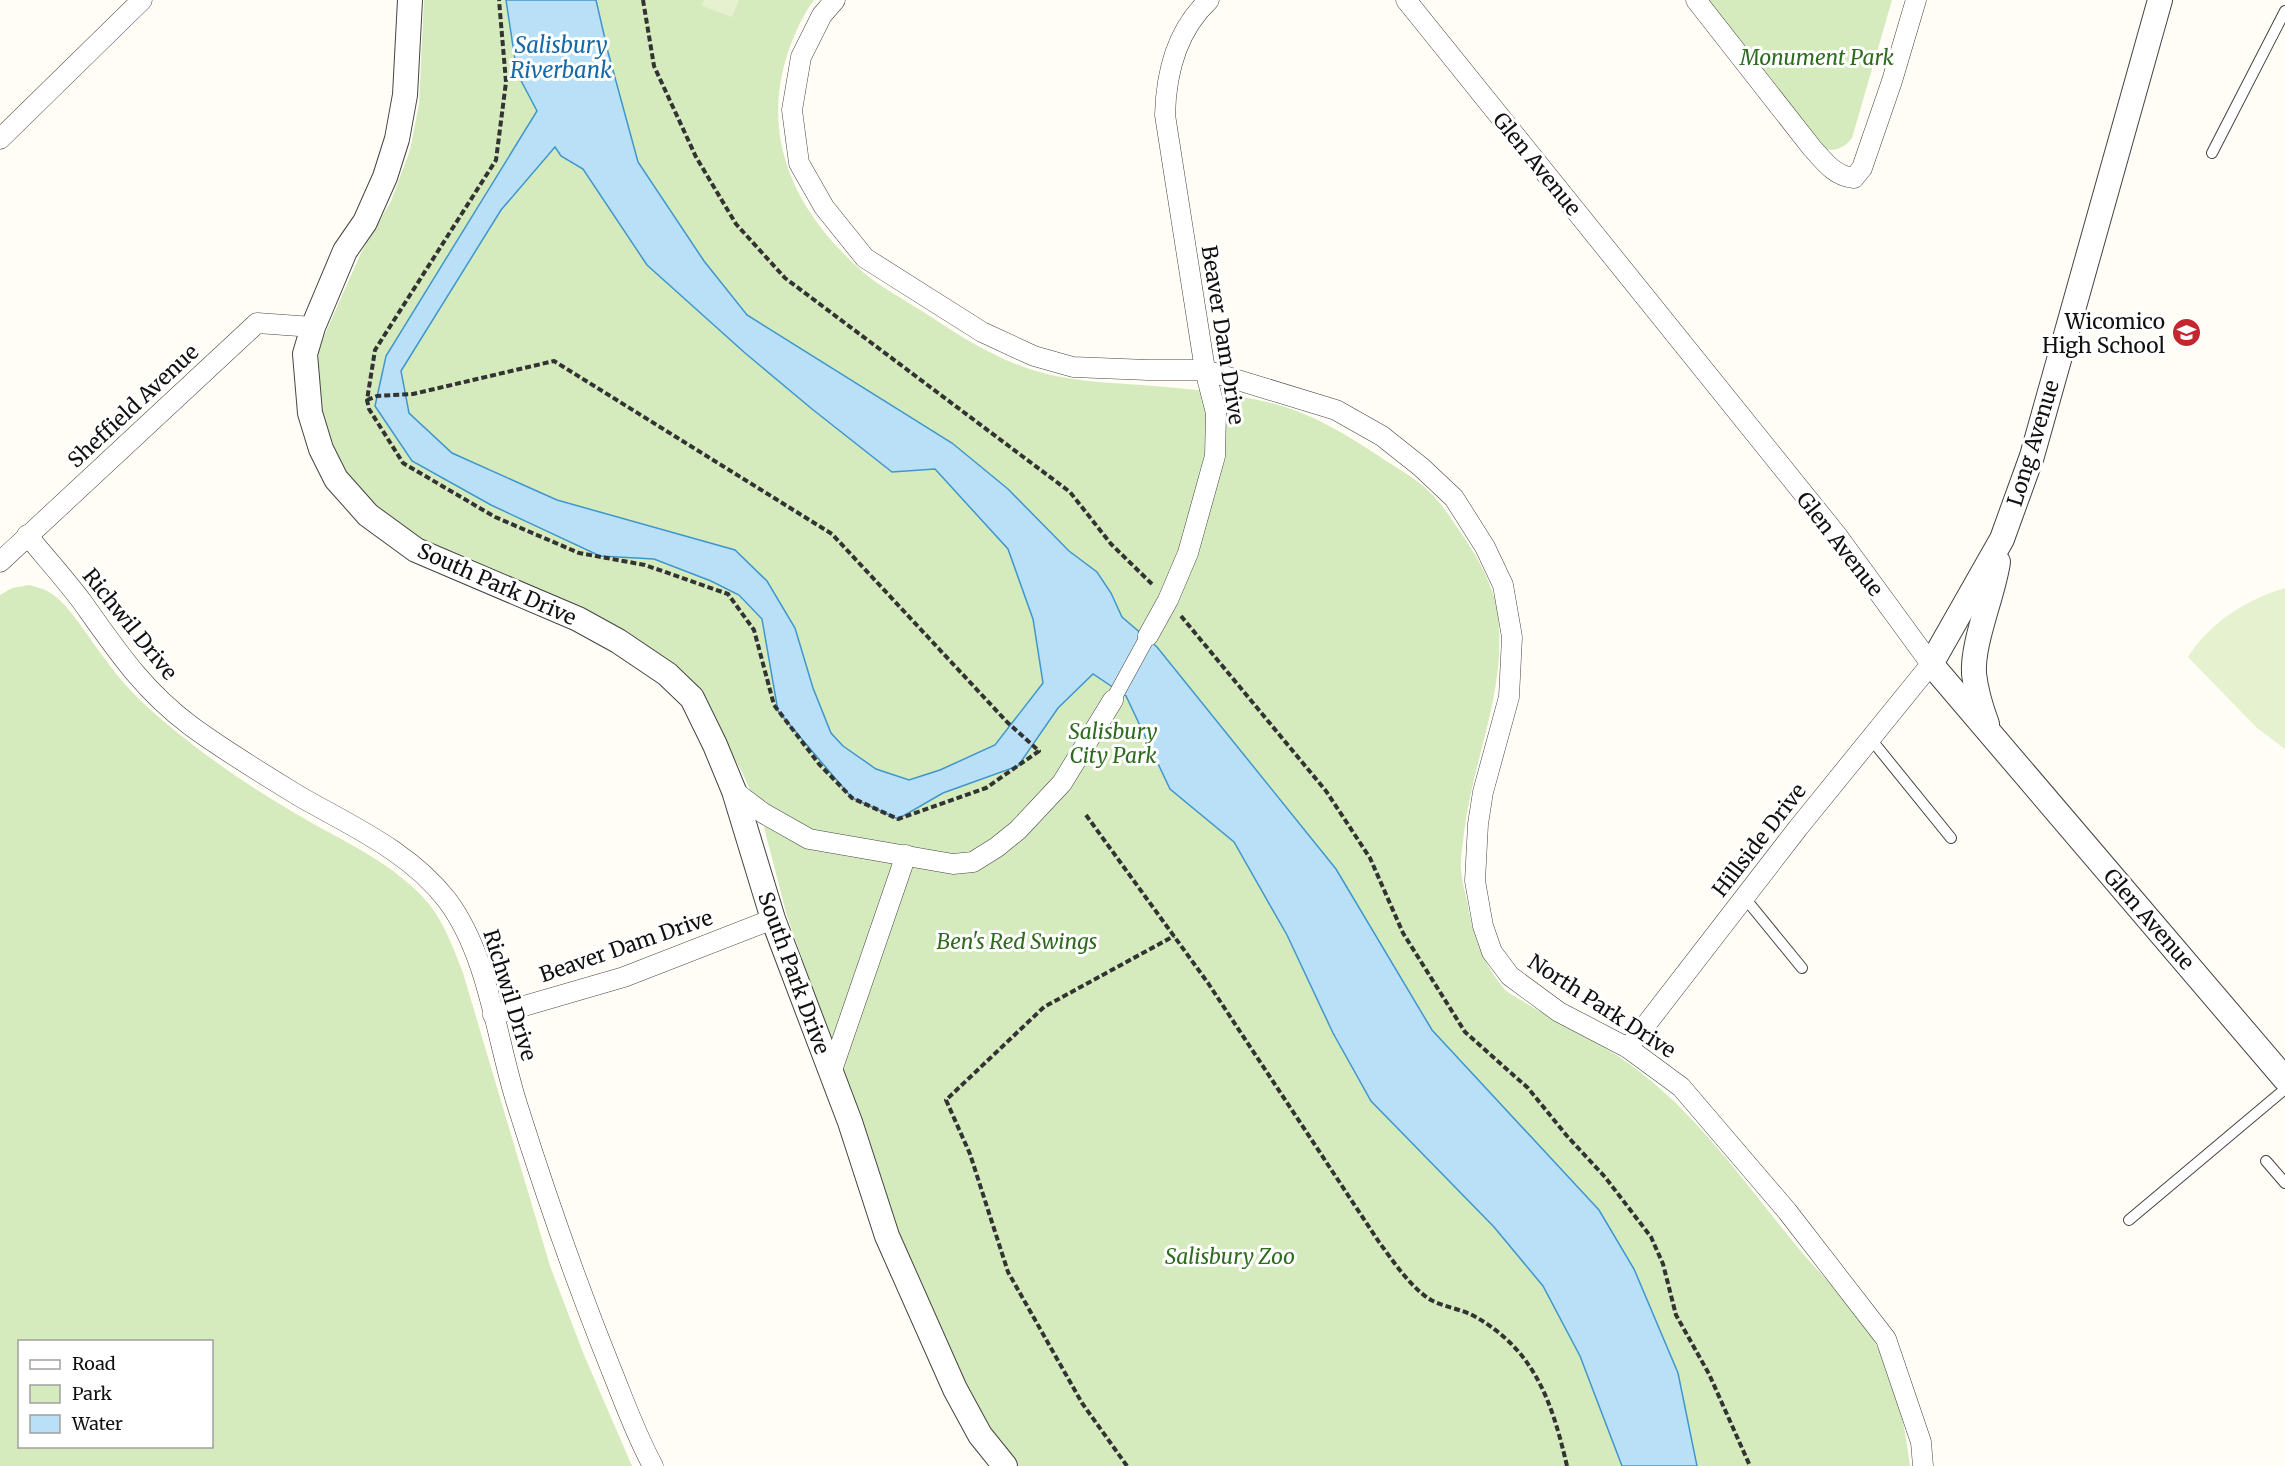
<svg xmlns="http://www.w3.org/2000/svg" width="2285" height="1466" viewBox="0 0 2285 1466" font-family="Merriweather,serif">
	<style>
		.green { fill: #d5ebbd; fill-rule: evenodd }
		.pitch { fill: #e6f2cf }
		.water { fill: #b9e0f7; stroke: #3f96cf; stroke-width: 1.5; fill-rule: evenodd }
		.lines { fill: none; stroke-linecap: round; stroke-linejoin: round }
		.service-casing { stroke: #444; stroke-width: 12 }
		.pedestrian-casing { stroke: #444; stroke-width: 16 }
		.minor-casing { stroke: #444; stroke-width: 21 }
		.tertiary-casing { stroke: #444; stroke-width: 26 }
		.path { stroke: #333; stroke-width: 4; stroke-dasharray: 6 3; stroke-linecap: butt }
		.service { stroke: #fff; stroke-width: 10 }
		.pedestrian { stroke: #fff; stroke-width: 15 }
		.minor { stroke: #fff; stroke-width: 20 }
		.tertiary { stroke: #fff; stroke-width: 24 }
		.labels { text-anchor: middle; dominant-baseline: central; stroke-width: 6; stroke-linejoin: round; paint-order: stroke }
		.park-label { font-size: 21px; font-style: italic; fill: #2f6b1f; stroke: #fff }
		.street-label { font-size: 21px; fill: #111; stroke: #fff }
		.poi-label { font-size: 21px; fill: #111; stroke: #fff; text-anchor: end }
		.water-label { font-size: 22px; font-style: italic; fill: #1768a6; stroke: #fff }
	</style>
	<rect width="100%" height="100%" fill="#fffdf5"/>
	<!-- green -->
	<g class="green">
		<path d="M424,0H814C802,16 795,33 788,52C759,141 797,214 864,273C882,288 905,300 925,313C955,333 988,354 1021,366C1069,384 1117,382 1166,387C1202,390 1240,395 1275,404C1313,414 1347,435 1379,456C1393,466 1409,474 1422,485C1439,499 1451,518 1463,536C1478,558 1492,583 1497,609C1509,687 1473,757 1464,833C1463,844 1460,858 1461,869C1462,884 1467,898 1469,912C1475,942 1486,968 1506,991C1546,1017 1592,1037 1631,1065C1699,1115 1746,1185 1799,1249C1827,1282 1861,1313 1880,1352C1898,1388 1905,1427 1910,1466H1013L990,1432L923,1300L787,916L761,816L743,774L700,696L416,542L391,522L361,493L333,454L323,423L316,370L320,345L361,253L391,201L410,150L419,104Z"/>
		<path d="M1700,0H1892L1852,138C1842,150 1834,152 1819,148Z"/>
		<path d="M29,585C35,587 42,588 47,591C63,599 76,619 87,634C103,657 120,681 141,701C187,744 243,783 298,815C342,841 396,864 429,904C445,924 454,950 463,973L550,1266L584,1355L632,1466H0V595L12,588ZM20,1342H212V1446H20Z"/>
	</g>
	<!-- pitch -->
	<g class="pitch">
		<path d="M704,0H739L732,17L702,6Z"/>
		<path d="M2285,588V749L2257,728L2188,657C2209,623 2247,599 2285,588Z"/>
	</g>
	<!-- water -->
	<path class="water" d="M506,0H596L608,52L638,162L704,261L747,315L952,443L1008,489L1069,551L1097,572L1111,593L1122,617L1157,647L1336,869L1432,1030L1599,1210L1634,1269L1678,1373L1697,1466H1622L1580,1356L1543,1286L1494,1227L1371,1101L1333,1033L1287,935L1234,842L1170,789L1126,696L1093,674L1058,708L1018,766L943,793L898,819L852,798L778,711L762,619L739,595L711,581L654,559L600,556L491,505L412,461L375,406L386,356L537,111L517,73ZM555,147L561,156L583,169L647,265L745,353L812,409L892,472L935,469L1008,549L1033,619L1043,683L995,745L940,770L909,780L876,769L843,746L831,733L813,688L795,628L767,581L735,550L557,500L452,453L409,413L401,371L501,210Z"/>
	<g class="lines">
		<defs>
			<g id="service">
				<path d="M2212,153L2285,11"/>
				<path d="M1870,738L1951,838"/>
				<path d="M1744,897L1802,968"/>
				<path d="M2266,1161L2285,1183"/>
				<path d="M2129,1220L2285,1089"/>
			</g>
			<path id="pedestrian" d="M1113,700L1148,636"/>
			<g id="minor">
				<path d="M835,0L822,15L801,57L792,110L799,163L824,207L865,258L982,332L1034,356L1073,367L1148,370H1205L1336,410L1382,436L1421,467L1454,498L1485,547L1503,585L1512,637L1509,697L1483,792L1478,824L1475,881L1483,926L1492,952L1510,976L1559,1012L1628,1048L1681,1087L1787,1211L1886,1339L1921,1442L1923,1466"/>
				<path d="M1406,0L1836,534L1931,664L1798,828L1628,1048"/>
				<path d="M1696,0L1812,148C1824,161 1834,176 1854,178L1862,168L1892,81L1916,0"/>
				<path d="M0,139L142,0"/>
				<path d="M27,535C46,558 66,580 83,603C117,651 143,690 191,726C225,751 263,774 299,796C351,826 409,851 447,900C489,956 496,1038 517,1104C545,1193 576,1282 611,1369C624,1401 636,1435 653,1466"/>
				<path d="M0,562L257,323L313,327"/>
				<path d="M1148,636L1168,600L1188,553L1215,456L1216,413L1205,370L1165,115C1166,74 1177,30 1209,0"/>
				<path d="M734,791L763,813L809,839L953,864L973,862L997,847L1018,830L1062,783L1113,700"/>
				<path d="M493,1015L624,977L773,919"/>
				<path d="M831,1073L906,855"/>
			</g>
			<g id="tertiary">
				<path d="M410,0L405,95L397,139L385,177L365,222L345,251L313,327L305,354L310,413L321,449L336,479L368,515L416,550L578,619L618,641L667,674L692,698L715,745L734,791L773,919L850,1122L887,1236L955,1389L980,1435L1005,1466"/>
				<path d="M2160,0L2032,456L2002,539L1931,664L2285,1079"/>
				<path d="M1987,724C1981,708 1976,691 1974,674C1972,642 1993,596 1998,562"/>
			</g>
		</defs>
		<!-- service casing -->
		<use href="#service" class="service-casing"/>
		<!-- pedestrian casing -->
		<use href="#pedestrian" class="pedestrian-casing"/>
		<!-- minor casing -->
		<use href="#minor" class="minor-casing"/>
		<!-- tertiary casing -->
		<use href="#tertiary" class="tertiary-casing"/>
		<!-- path -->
		<g class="path">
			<path d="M643,0L654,66L696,157L736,224L785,278L1070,492L1111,544L1154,586"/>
			<path d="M367,400L377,396L413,394L554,361L832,534L1007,722L1039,751L986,788L898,819L852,798L819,764L774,705L754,630L728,594L645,565L579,553L495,517L403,463L369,409L367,400L375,350L496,160L506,82L499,0"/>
			<path d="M1181,616L1326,791L1370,858L1403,933L1465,1032L1528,1088L1567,1136L1605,1177L1651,1237L1663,1264L1676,1315L1709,1374L1750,1466"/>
			<path d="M1086,815L1208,983L1379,1242C1393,1261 1411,1288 1431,1300C1444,1307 1461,1309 1474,1316C1535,1350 1552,1402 1567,1466"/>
			<path d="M1127,1466L1082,1403L1008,1272L970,1154L946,1100L1044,1007L1174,936"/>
		</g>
		<!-- service -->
		<use href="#service" class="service"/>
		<!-- pedestrian -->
		<use href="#pedestrian" class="pedestrian"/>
		<!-- minor -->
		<use href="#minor" class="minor"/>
		<!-- tertiary -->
		<use href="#tertiary" class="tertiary"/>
	</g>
	<!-- icons -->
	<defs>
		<symbol id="school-disc" viewBox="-11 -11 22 22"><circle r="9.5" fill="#c4262e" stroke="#fff"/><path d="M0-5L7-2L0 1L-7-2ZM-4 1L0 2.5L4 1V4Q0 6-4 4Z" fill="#fff"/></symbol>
	</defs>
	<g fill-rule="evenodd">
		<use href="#school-disc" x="2170" y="316" width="33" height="33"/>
	</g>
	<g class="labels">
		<!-- park labels -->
		<g class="park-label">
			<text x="1817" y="57">Monument Park</text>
			<text x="1113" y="731">Salisbury<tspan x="1113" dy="24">City Park</tspan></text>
			<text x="1017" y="941">Ben's Red Swings</text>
			<text x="1230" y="1256">Salisbury Zoo</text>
		</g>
		<!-- street labels -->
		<g class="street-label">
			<text transform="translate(1537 164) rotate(51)">Glen Avenue</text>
			<text transform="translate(1223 335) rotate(81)">Beaver Dam Drive</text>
			<text transform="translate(133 406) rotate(-43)">Sheffield Avenue</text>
			<text transform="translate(2033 443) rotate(-73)">Long Avenue</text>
			<text transform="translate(1840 544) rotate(52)">Glen Avenue</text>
			<text transform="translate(497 584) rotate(24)">South Park Drive</text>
			<text transform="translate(130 624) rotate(51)">Richwil Drive</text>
			<text transform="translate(1759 840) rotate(-52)">Hillside Drive</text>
			<text transform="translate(2149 919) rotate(49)">Glen Avenue</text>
			<text transform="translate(626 946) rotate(-19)">Beaver Dam Drive</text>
			<text transform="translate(794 973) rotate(70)">South Park Drive</text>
			<text transform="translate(510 995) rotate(73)">Richwil Drive</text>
			<text transform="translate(1602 1006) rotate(33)">North Park Drive</text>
		</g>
		<!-- poi labels -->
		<g class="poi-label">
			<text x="2165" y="321">Wicomico<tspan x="2165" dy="24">High School</tspan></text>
		</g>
		<!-- water labels -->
		<g class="water-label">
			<text x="561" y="45">Salisbury<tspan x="561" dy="25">Riverbank</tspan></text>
		</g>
	</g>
	<!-- legend -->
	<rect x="18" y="1340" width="195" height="108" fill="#ffffff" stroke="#a0a0a0" stroke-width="1.5"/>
	<rect x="30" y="1360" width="30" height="9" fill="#ffffff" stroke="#a0a0a0" stroke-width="1.5"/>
	<text x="72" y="1370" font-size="18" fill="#111111">Road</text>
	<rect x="30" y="1385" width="30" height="18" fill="#d5ebbd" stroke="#a0a0a0" stroke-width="1.5"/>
	<text x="72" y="1400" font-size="18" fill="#111111">Park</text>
	<rect x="30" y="1415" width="30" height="18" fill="#b9e0f7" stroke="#a0a0a0" stroke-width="1.5"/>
	<text x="72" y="1430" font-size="18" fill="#111111">Water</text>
</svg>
